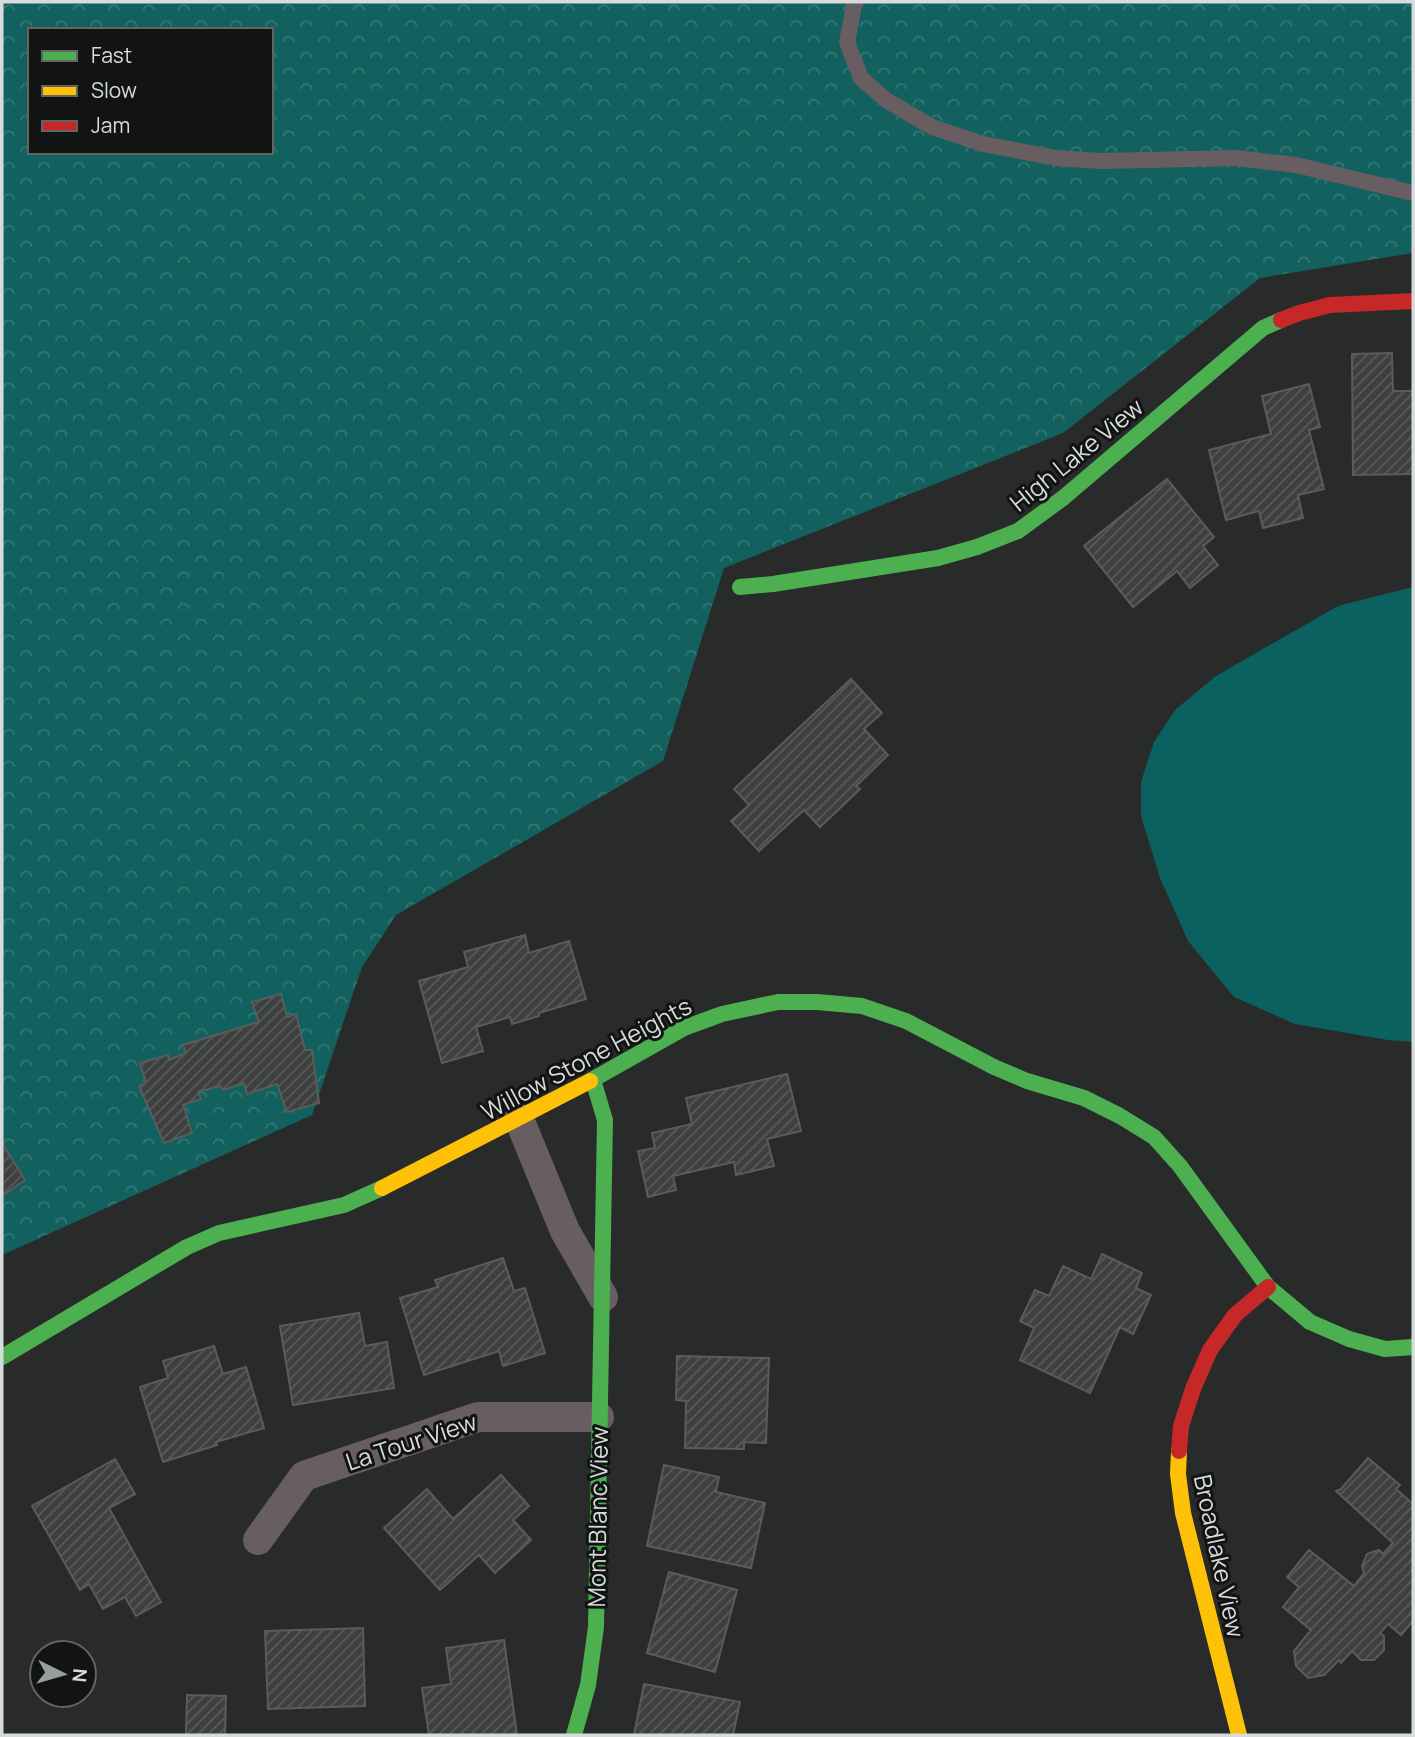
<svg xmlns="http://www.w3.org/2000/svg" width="1415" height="1737" viewBox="0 0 1415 1737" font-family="Manrope,sans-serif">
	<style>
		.forest { fill: url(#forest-crowns); fill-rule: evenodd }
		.water { fill: #0a615f }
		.building { fill: url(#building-hatch); stroke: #5a5c5c; stroke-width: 2 }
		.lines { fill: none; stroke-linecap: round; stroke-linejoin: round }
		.lane { stroke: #685d61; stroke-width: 16 }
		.street { stroke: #685d61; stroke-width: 30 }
		.fast { stroke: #4caf50; stroke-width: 16 }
		.slow { stroke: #ffc107; stroke-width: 16 }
		.jam { stroke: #c62828; stroke-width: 16 }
		.labels { text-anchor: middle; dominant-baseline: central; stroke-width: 6; stroke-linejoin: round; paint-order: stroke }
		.street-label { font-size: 24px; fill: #d8dbdb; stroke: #111413 }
	</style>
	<defs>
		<pattern id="forest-crowns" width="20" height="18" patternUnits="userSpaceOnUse" patternTransform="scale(1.75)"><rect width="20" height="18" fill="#12615f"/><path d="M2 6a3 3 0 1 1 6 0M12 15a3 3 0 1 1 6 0" fill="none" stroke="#347775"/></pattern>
		<pattern id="building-hatch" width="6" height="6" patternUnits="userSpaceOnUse" patternTransform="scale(1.75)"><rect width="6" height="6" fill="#3e403f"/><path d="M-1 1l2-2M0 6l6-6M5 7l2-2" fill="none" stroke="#595b5a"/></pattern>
	</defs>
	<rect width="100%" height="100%" fill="#282b2a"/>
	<!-- forest -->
	<path class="forest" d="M2,2H1413V253L1260,278L1063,433L724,568L663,761L396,915L362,967L312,1115L2,1255ZM30,30H271V152H30Z"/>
	<!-- water -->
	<path class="water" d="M1413,587V1042L1388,1040L1295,1024L1234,997L1188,941L1160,878L1141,816V782L1154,742L1175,710L1216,676L1338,606Z"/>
	<!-- building -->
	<g class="building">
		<path d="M1392,353L1393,391H1413V474L1353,475L1352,354Z"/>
		<path d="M1309,384L1320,427L1309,430L1324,489L1298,495L1303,518L1263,528L1259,511L1226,520L1209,450L1271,434L1262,396Z"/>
		<path d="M1167,479L1214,537L1203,546L1218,565L1190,588L1177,571L1133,607L1084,546Z"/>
		<path d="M851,679L882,713L864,729L888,755L856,786L860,789L820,827L804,810L759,851L731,821L749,805L734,789Z"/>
		<path d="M525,935L529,953L569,941L586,999L539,1013V1016L512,1024L510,1017L476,1027L483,1051L442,1063L419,981L468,967L464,952Z"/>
		<path d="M281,994L287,1017L296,1014L305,1050H312L319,1103L287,1112L277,1084L247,1094L244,1083L223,1090L220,1086L198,1092L201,1099L183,1105L192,1133L164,1143L139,1086L146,1083L140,1063L168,1055L169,1060L186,1053L183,1045L259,1022L252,1002Z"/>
		<path d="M787,1074L801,1131L767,1139L774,1166L736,1175L734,1162L673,1176L676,1190L648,1197L638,1151L655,1148L652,1133L692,1124L686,1098Z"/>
		<path d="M2,1143L25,1180L2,1196Z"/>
		<path d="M1102,1254L1142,1273L1136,1288L1151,1295L1133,1334L1120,1327L1090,1393L1020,1360L1034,1328L1020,1321L1035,1290L1049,1296L1063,1266L1091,1279Z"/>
		<path d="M503,1258L514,1291L525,1288L545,1353L503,1366L499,1351L424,1375L400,1298L438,1287L435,1280Z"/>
		<path d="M359,1313L365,1346L387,1342L394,1388L293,1405L280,1326Z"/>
		<path d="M214,1346L223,1374L246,1367L264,1428L216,1442L217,1445L163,1462L140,1387L168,1378L163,1361Z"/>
		<path d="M677,1356L769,1358L766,1443L744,1442V1449L685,1448L686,1401L676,1400Z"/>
		<path d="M1368,1458L1400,1485L1396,1489L1413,1504V1623L1412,1622L1401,1635L1388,1624L1380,1633L1384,1636V1650L1374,1660H1361L1352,1651L1341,1663L1339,1660L1324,1675L1308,1678L1296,1666L1294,1651L1311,1630L1283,1607L1299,1587L1287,1577L1309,1550L1354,1586L1364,1573L1362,1566L1367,1554L1379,1550L1383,1554L1393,1543L1336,1491L1341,1489Z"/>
		<path d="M115,1459L135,1494L109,1508L161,1602L136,1616L125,1597L103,1609L89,1584L80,1590L32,1506Z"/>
		<path d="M664,1465L719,1477L716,1492L765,1503L751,1568L647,1546Z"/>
		<path d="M501,1475L529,1506L513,1520L531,1540L495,1573L479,1555L440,1590L384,1528L427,1489L453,1519Z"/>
		<path d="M669,1572L737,1590L715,1672L647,1653Z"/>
		<path d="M363,1628L365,1706L268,1709L265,1631Z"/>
		<path d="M504,1640L517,1735H429L422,1688L451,1684L446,1648Z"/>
		<path d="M644,1684L740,1702L733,1735H737H634Z"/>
		<path d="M187,1695L226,1696L225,1735H186Z"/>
	</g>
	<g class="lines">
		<!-- lane -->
		<path class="lane" d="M856,2L854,6L847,42L861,78L886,100L932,127L983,144L1056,158L1102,161L1236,158L1296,165L1413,193"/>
		<!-- street -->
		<g class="street">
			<path d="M519,1119L565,1231L603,1297"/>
			<path d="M258,1540L304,1476L478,1417H599"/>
		</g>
		<!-- fast -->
		<g class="fast">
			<path d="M740,587L773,584L938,558L977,547L1018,531L1063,498L1263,328L1281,320"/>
			<path d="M590,1081L684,1028L722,1014L778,1002H817L862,1006L906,1021L994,1067L1027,1081L1084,1098L1120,1116L1154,1137L1180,1166L1268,1287L1310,1322L1349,1339L1385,1349L1413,1347"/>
			<path d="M2,1357L187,1247L219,1233L344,1205L382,1188"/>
			<path d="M574,1735L588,1685L596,1627L605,1120L593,1080"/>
		</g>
		<!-- slow -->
		<g class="slow">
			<path d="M382,1188L590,1081"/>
			<path d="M1179,1451L1178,1474L1183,1513L1239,1735"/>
		</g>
		<!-- jam -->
		<g class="jam">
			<path d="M1281,320L1299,313L1330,305L1413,301"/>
			<path d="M1179,1451L1181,1426L1193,1389L1210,1350L1235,1315L1268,1287"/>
		</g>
	</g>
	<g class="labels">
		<!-- street labels -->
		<g class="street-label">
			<text transform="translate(1076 454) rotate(-39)">High Lake View</text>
			<text transform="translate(586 1058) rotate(-28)">Willow Stone Heights</text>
			<text transform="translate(411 1441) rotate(-18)">La Tour View</text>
			<text transform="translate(597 1517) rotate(-89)">Mont Blanc View</text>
			<text transform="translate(1220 1556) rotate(78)">Broadlake View</text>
		</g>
	</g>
	<!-- border -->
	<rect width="1415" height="1737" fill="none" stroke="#d8dbdb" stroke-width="7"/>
	<!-- legend -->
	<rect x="28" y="28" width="245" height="126" fill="#111413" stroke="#616463" stroke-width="2"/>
	<rect x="42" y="51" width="35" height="10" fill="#4caf50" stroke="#616463" stroke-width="2"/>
	<text x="91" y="63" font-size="21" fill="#d8dbdb">Fast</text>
	<rect x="42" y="86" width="35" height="10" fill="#ffc107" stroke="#616463" stroke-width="2"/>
	<text x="91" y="98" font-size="21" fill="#d8dbdb">Slow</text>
	<rect x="42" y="121" width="35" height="10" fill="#c62828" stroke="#616463" stroke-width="2"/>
	<text x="91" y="133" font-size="21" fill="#d8dbdb">Jam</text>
	<!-- north arrow -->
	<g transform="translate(63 1674) rotate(95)"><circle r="33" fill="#111413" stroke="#616463" stroke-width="2"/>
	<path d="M0-5L12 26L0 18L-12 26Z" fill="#9a9d9d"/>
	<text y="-10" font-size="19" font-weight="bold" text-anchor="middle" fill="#d8dbdb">N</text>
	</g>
</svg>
